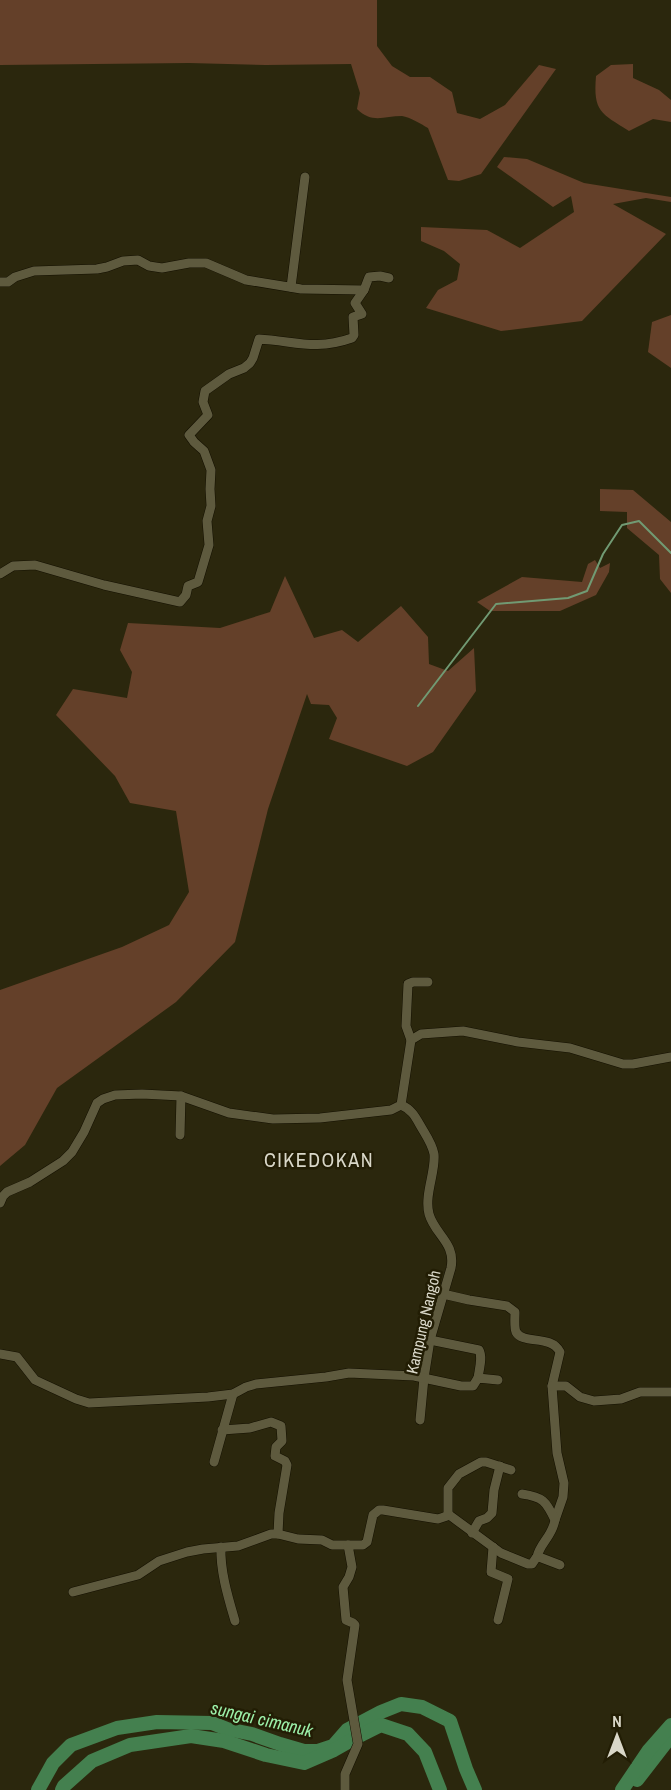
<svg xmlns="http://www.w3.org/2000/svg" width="671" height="1790" viewBox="0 0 671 1790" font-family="'Archivo Narrow',sans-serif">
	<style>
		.green { fill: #644029 }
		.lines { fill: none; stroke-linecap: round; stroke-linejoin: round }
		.stream { stroke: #719a73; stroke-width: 2 }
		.river { stroke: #44804f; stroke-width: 14 }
		.street-casing { stroke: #141000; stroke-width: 10 }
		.street { stroke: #5e5a3e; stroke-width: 9 }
		.labels { text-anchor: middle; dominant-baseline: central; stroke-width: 5; stroke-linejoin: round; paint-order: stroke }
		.street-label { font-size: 16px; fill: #d9d7c8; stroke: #221d04 }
		.water-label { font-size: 18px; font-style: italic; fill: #9cf1aa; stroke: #221d04 }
		.quarter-label { font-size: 20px; letter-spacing: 1.5px; fill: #d9d7c8; stroke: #221d04 }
	</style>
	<rect width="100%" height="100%" fill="#2b270d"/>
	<!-- green -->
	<g class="green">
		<path d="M0,0H377V46L392,66L410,77H430L452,92L457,113L480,119L505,105L539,65L556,69L481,174L459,181L448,180L428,128C421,124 410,117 402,116C384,116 372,124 357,109L360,93L351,64L266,65L189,63L0,65Z"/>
		<path d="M633,64V78L659,90L671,100V122L653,119L629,131C601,113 593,112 596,76L611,65Z"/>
		<path d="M504,157L527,159L584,183L671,197V202L646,198L613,204L666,234L582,321L501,331L426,308L438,290L457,280L460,264L444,251L421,241V227L487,230L520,248L574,212L571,196L553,207L497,167Z"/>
		<path d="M671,315V368L648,352L652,322Z"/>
		<path d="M600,489L633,490L671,522V593L660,579L659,555L627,528V512L600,511Z"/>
		<path d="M595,560L600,568L610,563L609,572L596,595L560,611H490L477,602L522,577L582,582L588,564Z"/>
		<path d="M285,576L314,638L342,630L358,642L401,606L428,637L429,664L448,671L474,648L476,691L433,752L407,766L329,739L337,718L329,705L311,704L307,694L268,809L235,942L176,1002L57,1088L25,1145L0,1166V990L122,947L169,925L189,892L176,811L130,803L115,776L56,715L73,689L127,698L132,672L120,650L128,623L220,628L270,612Z"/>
	</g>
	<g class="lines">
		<!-- stream -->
		<path class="stream" d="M418,706L496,604L568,598L587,591L603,554L622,525L639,521L671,553"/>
		<!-- river -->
		<g class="river">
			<path d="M637,1780L671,1736"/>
			<path d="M38,1790L53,1763L71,1745L117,1728L157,1722L212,1723L227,1729L252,1734L280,1744L304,1751H318L333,1746L347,1730L381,1712L401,1704L422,1707L450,1721L466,1769L475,1790"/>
			<path d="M62,1790L64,1786L92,1761L130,1745L191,1736L224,1741L266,1755L304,1763L334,1750L357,1737L381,1725L408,1734L425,1752L440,1790"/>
			<path d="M622,1790L649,1750L671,1725"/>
		</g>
		<defs>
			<g id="street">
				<path d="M0,282H8L15,277L34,271L97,269L107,267L123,261L138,260L149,266L162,268L189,263H206L246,280L301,289L364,290L369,277L380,276L389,278"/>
				<path d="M291,287L305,177"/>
				<path d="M0,574L13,566L35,565L104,585L180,602L186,595L188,586L198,582L209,545L207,521L211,506L210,489L211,470L204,451L194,442L189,435L208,415L203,402L205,391L229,374L244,368L250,363L253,358L259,339C295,341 315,351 352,338L354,335L353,317L362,314L355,303L364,290"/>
				<path d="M411,1040L406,1026L408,984L413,982H428"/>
				<path d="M401,1105C411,1109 415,1116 420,1125C425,1134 432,1143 434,1154C436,1171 424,1195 429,1214C435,1235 456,1243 451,1268L430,1340L424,1378L420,1420"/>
				<path d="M180,1135L181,1096"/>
				<path d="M0,1203L3,1196L7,1192L30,1182L63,1161L72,1152L84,1132L97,1103L103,1099L115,1095L142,1094L181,1096L229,1113L273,1119L320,1118L391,1110L401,1105L411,1040L421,1034L463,1031L518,1042L570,1048L623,1064H633L671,1057"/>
				<path d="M443,1294L469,1300L507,1306L515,1312C515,1318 514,1327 516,1332C523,1345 551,1334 560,1352L552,1386L557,1453L564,1483L563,1497L555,1520"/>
				<path d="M430,1340L479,1350C483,1357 479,1370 478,1378"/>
				<path d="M0,1354L17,1357L35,1380L76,1399L89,1403L208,1397L233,1394L246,1387L256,1384L326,1377L349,1373L414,1376L461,1386H473L478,1378L498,1380"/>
				<path d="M552,1386H566L580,1397L594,1401L621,1399L640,1392H671"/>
				<path d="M222,1430L250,1428L271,1422L281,1426L282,1441L276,1447L275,1456L285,1461L287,1465L279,1513L278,1534"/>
				<path d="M214,1462L233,1394"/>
				<path d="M522,1494C543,1497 546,1501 555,1520C552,1537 540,1543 537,1557"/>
				<path d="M448,1514L501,1553L528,1564H532L536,1558L539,1557L560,1565"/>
				<path d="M472,1533L479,1521L487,1518L492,1513L494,1490L500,1466"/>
				<path d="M221,1547C220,1571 228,1597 235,1621"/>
				<path d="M493,1547L491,1572L508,1579L498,1620"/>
				<path d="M73,1592L138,1575L159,1561L187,1552L203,1549L238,1546L271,1534H278L298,1539L322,1540L332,1545H348"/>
				<path d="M345,1790V1774L358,1744L347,1680L355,1625L353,1623L346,1620L343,1587L349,1577L352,1567L348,1545H363L367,1542L373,1515L379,1510H383L438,1519L447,1516L448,1514V1488L459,1474L481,1462H486L511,1470"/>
			</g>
		</defs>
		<!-- street casing -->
		<use href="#street" class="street-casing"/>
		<!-- street -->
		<use href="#street" class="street"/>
	</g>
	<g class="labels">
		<!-- street labels -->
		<g class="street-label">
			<text transform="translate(423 1322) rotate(-77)">Kampung Nangoh</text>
		</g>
		<!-- water labels -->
		<g class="water-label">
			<text transform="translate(262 1719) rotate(13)">sungai cimanuk</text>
		</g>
		<!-- quarter labels -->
		<g class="quarter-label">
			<text x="319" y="1159">CIKEDOKAN</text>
		</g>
	</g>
	<!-- north arrow -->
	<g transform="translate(617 1736)" stroke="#221d04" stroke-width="4.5" paint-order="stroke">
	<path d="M0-4.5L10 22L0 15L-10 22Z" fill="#d9d7c8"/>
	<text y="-9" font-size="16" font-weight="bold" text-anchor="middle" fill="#d9d7c8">N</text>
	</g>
</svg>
